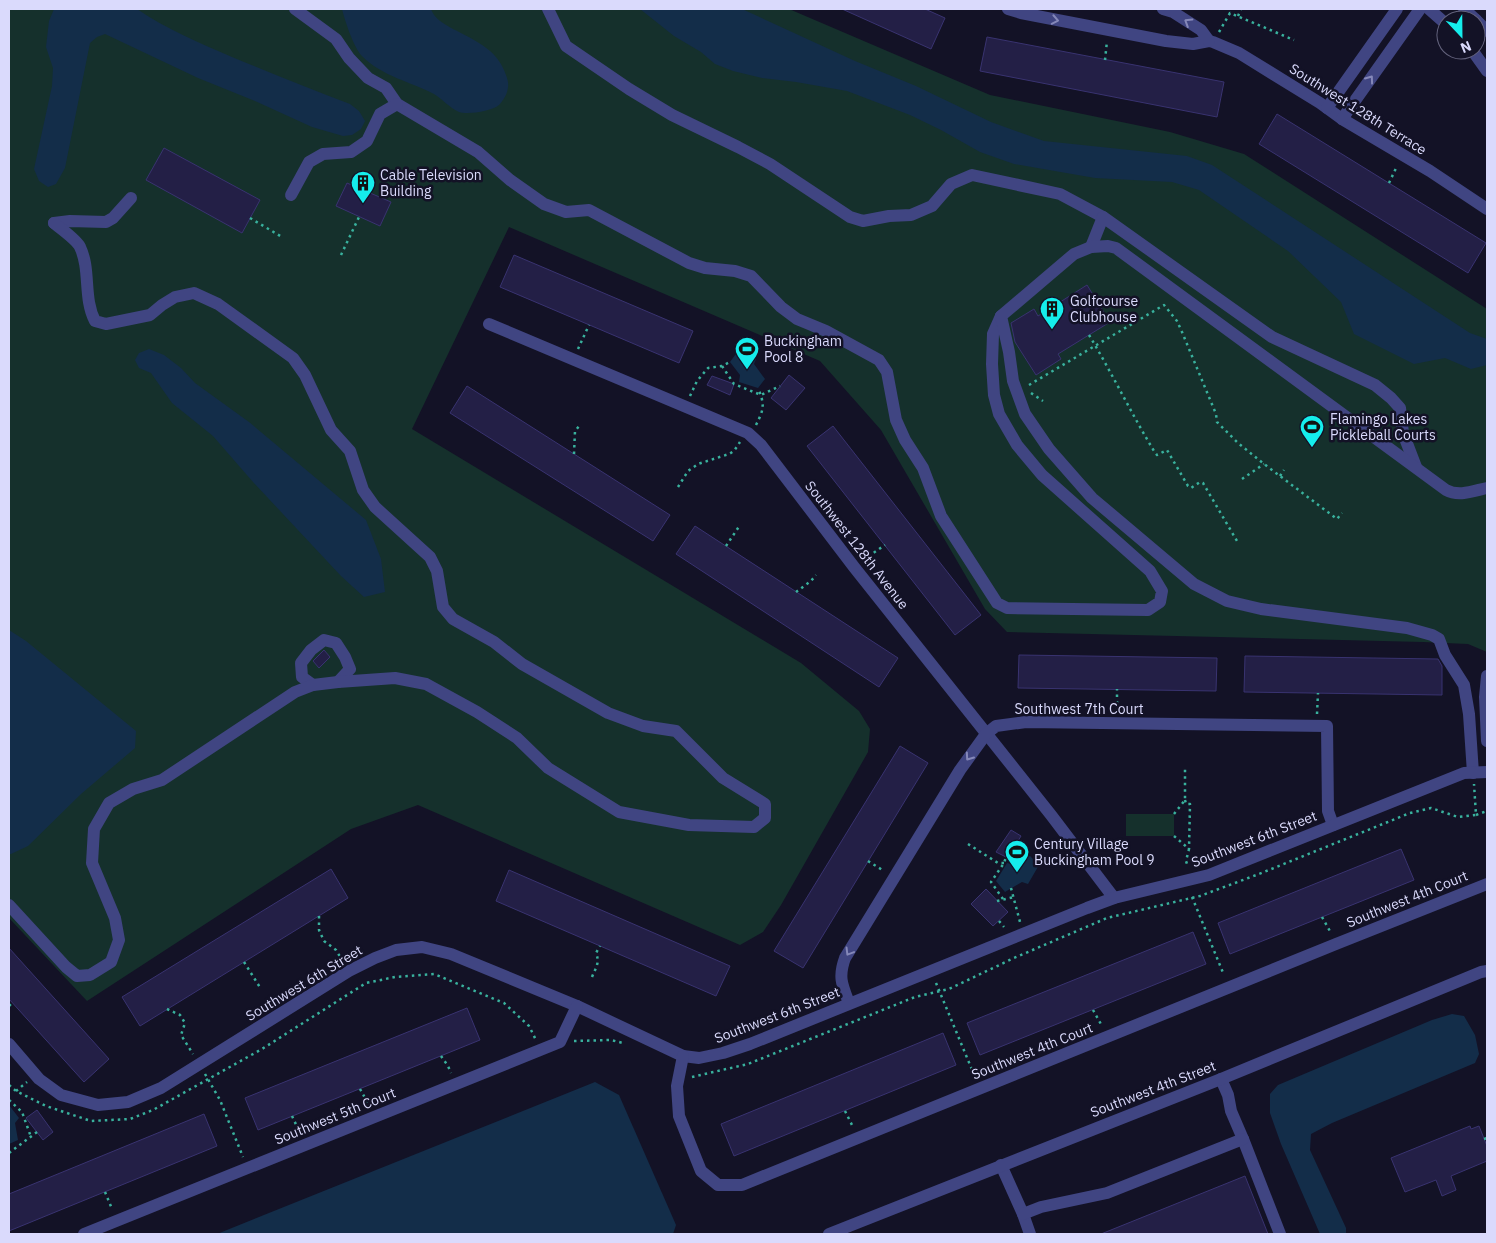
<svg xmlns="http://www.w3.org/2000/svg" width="1496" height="1243" viewBox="0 0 1496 1243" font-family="'IBM Plex Sans',sans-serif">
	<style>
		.green { fill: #15302c }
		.water { fill: #132d49 }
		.building { fill: #231f46; stroke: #393370 }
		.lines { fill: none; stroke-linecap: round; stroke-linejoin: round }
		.path { stroke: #39b19d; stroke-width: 2.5; stroke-dasharray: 2.5 4; stroke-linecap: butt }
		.minor { stroke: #404582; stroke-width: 12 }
		.oneway { stroke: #8588b9 }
		.labels { text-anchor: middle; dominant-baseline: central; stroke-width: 5; stroke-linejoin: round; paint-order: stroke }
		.street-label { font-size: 14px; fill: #dadafc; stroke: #131226 }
		.poi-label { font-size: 14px; fill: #dadafc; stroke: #131226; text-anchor: start }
	</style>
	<rect width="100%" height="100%" fill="#131226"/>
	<!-- green -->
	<g class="green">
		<path d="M9,9H789L990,95L1170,132L1244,154L1487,309V652L1468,644L1423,642L1007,632L985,609L881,430L820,361L509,227L412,429L801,663L859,711L870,729L868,752L781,905L763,932L740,945L418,805L351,829L87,1001L9,918Z"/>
		<rect x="1126" y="814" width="48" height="22"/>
	</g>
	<!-- water -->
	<g class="water">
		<path d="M54,9H137C166,29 200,43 232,57C271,73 310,89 350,104L359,111L365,121L361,129L352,135L343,136L312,127L255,101L198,78L105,34L97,37L90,43L65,168L56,184L48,187L39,181L34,169L52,86L53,68L46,47L49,21Z"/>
		<path d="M342,9H431C438,32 490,35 504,70C507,78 510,83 507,92C506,96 502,102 499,105C492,111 468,115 459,112C450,108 442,99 434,94C411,82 382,76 363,57C354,49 345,21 342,9Z"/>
		<path d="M640,9H742L855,61L916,86L991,122L1044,141L1187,156L1212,165L1470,333L1487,339V365L1471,369L1445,358L1414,364L1354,334L1341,302L1288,251L1199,190L1172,182L1095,178L1014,164L980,152L941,130L910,115L847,91L796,82L762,78L733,71L715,64L701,52L674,36Z"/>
		<path d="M149,349L164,355L181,368L195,383L249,422L366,520L381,559L385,592L364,597L341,576L253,482L213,436L172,403L151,373L139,368L135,360L139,353Z"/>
		<path d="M738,351L756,359L754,364L765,379L758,388L739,382L740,375L730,362Z"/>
		<path d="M9,630L26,641L136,731L135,748L81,794L28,846L11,854H9Z"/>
		<path d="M1030,856L1039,865L1028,884L1022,882L1005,892L996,881L1007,863L1015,865Z"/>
		<path d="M1452,1014L1464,1016L1475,1035L1479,1054L1475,1063L1332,1123L1311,1134L1310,1150L1346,1228V1234H1320L1281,1144L1270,1113V1094L1278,1085L1432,1020Z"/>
		<path d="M595,1082L619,1095L676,1225L673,1234H217Z"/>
		<path d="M9,1105L19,1118L15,1123L18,1140L9,1144Z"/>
	</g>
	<!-- building -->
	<g class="building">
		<path d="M842,9H925L945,18L931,49Z"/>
		<path d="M987,37L1224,82L1217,117L980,71Z"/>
		<path d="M1277,114L1486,243L1468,273L1259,144Z"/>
		<path d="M164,148L260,200L242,233L146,180Z"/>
		<path d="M347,183L391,202L380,226L336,206Z"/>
		<path d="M514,255L693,331L679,363L500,287Z"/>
		<path d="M1087,285L1110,322L1058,354L1061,359L1036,375L1015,342L1011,323L1034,309L1038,316Z"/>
		<path d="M789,375L805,388L786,410L771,398Z"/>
		<path d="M712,376L734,384L730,395L707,385Z"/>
		<path d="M467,386L670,515L653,541L450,413Z"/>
		<path d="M833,426L981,615L955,635L807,446Z"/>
		<path d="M695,526L898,658L879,687L676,554Z"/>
		<path d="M324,650L330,657L319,668L313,661Z"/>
		<path d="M1019,655L1217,658L1216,691L1018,688Z"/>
		<path d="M1245,656L1438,659L1442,666V695L1244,692Z"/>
		<path d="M900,746L928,763L803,968L774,951Z"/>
		<path d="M1011,830L1021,836L1008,858L996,852Z"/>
		<path d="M1401,849L1414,880L1230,954L1218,923Z"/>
		<path d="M331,869L348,898L140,1026L122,997Z"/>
		<path d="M509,870L730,966L716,996L496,901Z"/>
		<path d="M986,889L1008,912L993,926L971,904Z"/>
		<path d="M1193,932L1206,964L980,1055L967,1023Z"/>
		<path d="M9,948L109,1059L84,1082L9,999Z"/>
		<path d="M467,1008L480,1040L258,1130L245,1098Z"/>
		<path d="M943,1033L956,1065L734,1156L721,1124Z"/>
		<path d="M37,1110L53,1132L43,1140L26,1118Z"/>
		<path d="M204,1114L217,1146L9,1231V1194Z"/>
		<path d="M1470,1126L1471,1129L1479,1126L1487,1146V1161L1451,1176L1456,1190L1442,1196L1436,1180L1405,1192L1391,1158Z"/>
		<path d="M1245,1176L1268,1234H1101Z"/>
	</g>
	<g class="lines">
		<!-- path -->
		<g class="path">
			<path d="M1238,16L1241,9"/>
			<path d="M1219,32L1230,13L1294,40"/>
			<path d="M1105,60L1107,41"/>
			<path d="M1389,183L1397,166"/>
			<path d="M250,218L282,237"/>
			<path d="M341,255L359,217"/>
			<path d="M1089,335C1112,373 1131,413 1154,451L1157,455L1167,450L1188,486L1191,488L1200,482L1203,483L1237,541"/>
			<path d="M578,349L589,325"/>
			<path d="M722,366L734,384L761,395L780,386"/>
			<path d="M1029,385L1164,305L1177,321L1182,332L1216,414L1217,422L1238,443L1264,464L1337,519L1342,513"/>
			<path d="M1031,393L1043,401"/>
			<path d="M690,396L697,381L708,368L722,366L730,362"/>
			<path d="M756,425C764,409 765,405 758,388"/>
			<path d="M574,454L575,431L580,425"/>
			<path d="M1280,476L1284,470"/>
			<path d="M1242,479L1264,464"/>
			<path d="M678,487L688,471L698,464L729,454L734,451L740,442"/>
			<path d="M726,546L740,525"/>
			<path d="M863,560L885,545"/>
			<path d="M796,592L811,581L816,575"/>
			<path d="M1117,710V689"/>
			<path d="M1317,714L1318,693"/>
			<path d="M1185,800L1186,804H1190L1189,849"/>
			<path d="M1174,814L1185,800V768"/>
			<path d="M1476,815L1487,811"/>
			<path d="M1174,836L1189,849L1186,861L1188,867"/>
			<path d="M968,844L998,863H1007"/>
			<path d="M868,861L884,871"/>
			<path d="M1011,888L1020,922"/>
			<path d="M1192,897L1224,975"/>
			<path d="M1003,899L991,882L1004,863L1006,857"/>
			<path d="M997,901L1014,897"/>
			<path d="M319,916V930L324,941L336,950L342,960"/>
			<path d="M1322,917L1331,933"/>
			<path d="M999,921L1004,927"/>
			<path d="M244,962L261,989"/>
			<path d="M592,977C596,967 600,963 596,953L600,946"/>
			<path d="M936,983L975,1077"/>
			<path d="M9,1006L12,1003"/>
			<path d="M167,1009L180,1015L185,1023L181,1035L193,1054"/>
			<path d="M1093,1010L1102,1026"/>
			<path d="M574,1041L611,1040L623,1043"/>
			<path d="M441,1056L448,1066L451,1073"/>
			<path d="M205,1074L220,1100L243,1157"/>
			<path d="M692,1077L748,1064L915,997L949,989L1014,958L1107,918L1200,896L1259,874L1410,813L1431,808L1458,817L1476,815L1474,784"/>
			<path d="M9,1085L16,1091L46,1106L91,1121L130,1119L153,1110L262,1049L366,983L395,977L434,974L504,1003L529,1026L536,1040"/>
			<path d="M360,1089L369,1105"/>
			<path d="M16,1091L27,1082"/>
			<path d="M9,1100L22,1112L31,1137"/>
			<path d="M845,1111L853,1127"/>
			<path d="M292,1116L300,1133"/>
			<path d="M1484,1139L1487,1138"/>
			<path d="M9,1153L37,1132"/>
			<path d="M105,1192L112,1209"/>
		</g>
		<!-- minor -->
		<g class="minor">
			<path d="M295,9L336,39L349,58L368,78L386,88L397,104L478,152L510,180L544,204L566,212L589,210L689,263L705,268L735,271L751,276L781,307L797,319L826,331L879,360L887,372L896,420L905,440L923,468L941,516L997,603L1007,608L1148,610L1160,602L1162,591L1150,571L1042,475L1017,445L999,414L994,395L992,364L993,334L1001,316"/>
			<path d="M548,9L566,46L629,89L672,115L738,147L770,164L850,217L863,221L889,216L911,215L932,206L951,184L972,175L1060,194L1103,217"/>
			<path d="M1008,9L1021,13L1166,41L1193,44L1209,41L1213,42L1239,53L1320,103L1342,119L1430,171L1487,209"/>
			<path d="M1163,9L1173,12L1201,30L1209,41"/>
			<path d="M1429,9L1446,24"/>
			<path d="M1464,9L1476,20"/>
			<path d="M1476,20L1487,31"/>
			<path d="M1472,50L1487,71"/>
			<path d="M1327,108L1397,9"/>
			<path d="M1342,119L1420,9"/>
			<path d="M291,195L309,162L323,154L351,152L367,141L380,114L397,104"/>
			<path d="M54,223L70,221L106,222L113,218L131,198"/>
			<path d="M1091,247L1103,217L1272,337L1375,385L1391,398L1400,408L1403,433L1416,467"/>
			<path d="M489,324L748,433L761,445L854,567L1051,815L1114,898"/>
			<path d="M1487,676L1485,697L1487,741"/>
			<path d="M313,685L302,677L301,663L311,650L324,640L336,643L345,657L350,669L338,682"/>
			<path d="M1473,773L1469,714L1464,685L1445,655L1439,639L1432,635L1407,628L1261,609L1227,601L1194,584L1092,498L1049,449L1025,414L1013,381L1009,352L1001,316L1074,254L1091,247L1108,246L1116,248L1446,490C1459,497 1473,491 1487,488"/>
			<path d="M9,905L66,967L77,976L90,975L111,962L119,940L115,918L92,863L94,829L109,803L133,789L162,780L295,692L313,685L338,682L395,678L426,684L477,712L517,738L548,768L619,812L689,825L754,827L765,818V804L723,778L676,731L643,726L608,713L522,664L494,642L453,619L443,607L437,571L430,557L375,507L363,490L350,451L331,430L305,375L293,358L218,304L194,293L175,297L162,305L150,315L106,324L95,321C83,298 91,270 80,247C77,240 61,229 54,223"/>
			<path d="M849,1003C842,985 838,977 845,958L960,770L986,734L996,726L1026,722L1327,726L1328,811L1333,825"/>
			<path d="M9,1044L39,1079L61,1095L98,1105L128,1102L161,1088L349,971L375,958L396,950L422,947L451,954L577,1006L683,1056L699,1058L723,1053L750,1044L1087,908L1114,898L1209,875L1464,773L1487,772"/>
			<path d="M683,1056L677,1086L679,1116L701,1171L718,1185H742L1336,944L1487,884"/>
			<path d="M1221,1079L1228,1095L1231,1111L1243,1139L1280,1234"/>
			<path d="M1001,1165L1023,1214L1030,1234"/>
			<path d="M1023,1214L1041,1207L1107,1193L1243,1139"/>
			<path d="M84,1234L560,1042L577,1006"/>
			<path d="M829,1234L1221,1079L1481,972L1487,971"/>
		</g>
	</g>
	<!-- one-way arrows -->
	<defs><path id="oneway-chevron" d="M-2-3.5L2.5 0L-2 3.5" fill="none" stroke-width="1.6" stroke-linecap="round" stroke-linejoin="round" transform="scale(1.25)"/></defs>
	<g class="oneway">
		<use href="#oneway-chevron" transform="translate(1055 20) rotate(11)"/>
		<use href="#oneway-chevron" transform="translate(1188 22) rotate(-148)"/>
		<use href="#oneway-chevron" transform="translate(1370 79) rotate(-54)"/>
		<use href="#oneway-chevron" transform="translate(969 757) rotate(125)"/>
		<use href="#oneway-chevron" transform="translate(849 952) rotate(121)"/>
	</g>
	<!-- icons -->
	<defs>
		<symbol id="building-pin" viewBox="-11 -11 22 30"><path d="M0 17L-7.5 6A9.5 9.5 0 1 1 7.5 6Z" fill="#15edec" stroke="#131226"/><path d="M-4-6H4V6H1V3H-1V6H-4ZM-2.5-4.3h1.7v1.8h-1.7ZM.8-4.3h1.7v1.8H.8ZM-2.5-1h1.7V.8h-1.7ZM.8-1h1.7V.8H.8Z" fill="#111"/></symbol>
		<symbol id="stadium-pin" viewBox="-11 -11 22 30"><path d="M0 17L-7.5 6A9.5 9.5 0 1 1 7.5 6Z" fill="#15edec" stroke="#131226"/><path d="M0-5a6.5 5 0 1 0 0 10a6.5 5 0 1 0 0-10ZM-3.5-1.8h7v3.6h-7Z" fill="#111"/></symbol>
	</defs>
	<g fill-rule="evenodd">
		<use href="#building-pin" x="349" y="169" width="28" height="38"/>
		<use href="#building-pin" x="1038" y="295" width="28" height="38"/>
		<use href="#stadium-pin" x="733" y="335" width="28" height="38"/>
		<use href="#stadium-pin" x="1298" y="413" width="28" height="38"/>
		<use href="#stadium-pin" x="1003" y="838" width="28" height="38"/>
	</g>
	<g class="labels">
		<!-- street labels -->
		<g class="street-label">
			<text transform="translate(1358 109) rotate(32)">Southwest 128th Terrace</text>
			<text transform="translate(857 545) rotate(52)">Southwest 128th Avenue</text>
			<text x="1079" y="709">Southwest 7th Court</text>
			<text transform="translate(1254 839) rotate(-21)">Southwest 6th Street</text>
			<text transform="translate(1407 899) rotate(-22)">Southwest 4th Court</text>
			<text transform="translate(304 983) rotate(-31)">Southwest 6th Street</text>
			<text transform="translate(777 1015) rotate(-21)">Southwest 6th Street</text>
			<text transform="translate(1032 1051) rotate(-22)">Southwest 4th Court</text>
			<text transform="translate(1153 1089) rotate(-21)">Southwest 4th Street</text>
			<text transform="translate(335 1116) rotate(-22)">Southwest 5th Court</text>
		</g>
		<!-- poi labels -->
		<g class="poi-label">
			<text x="380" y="175">Cable Television<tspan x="380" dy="16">Building</tspan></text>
			<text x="1070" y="301">Golfcourse<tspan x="1070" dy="16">Clubhouse</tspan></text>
			<text x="764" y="341">Buckingham<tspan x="764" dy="16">Pool 8</tspan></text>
			<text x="1330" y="419">Flamingo Lakes<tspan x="1330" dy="16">Pickleball Courts</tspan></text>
			<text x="1034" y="844">Century Village<tspan x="1034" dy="16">Buckingham Pool 9</tspan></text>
		</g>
	</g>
	<!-- border -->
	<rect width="1496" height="1243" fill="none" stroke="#dadafc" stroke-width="20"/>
	<!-- north arrow -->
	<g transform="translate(1461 35) rotate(158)"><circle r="24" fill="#131226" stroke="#63627c"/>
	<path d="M0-4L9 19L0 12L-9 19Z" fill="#15edec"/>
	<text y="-8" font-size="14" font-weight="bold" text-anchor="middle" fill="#dadafc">N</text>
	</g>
</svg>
